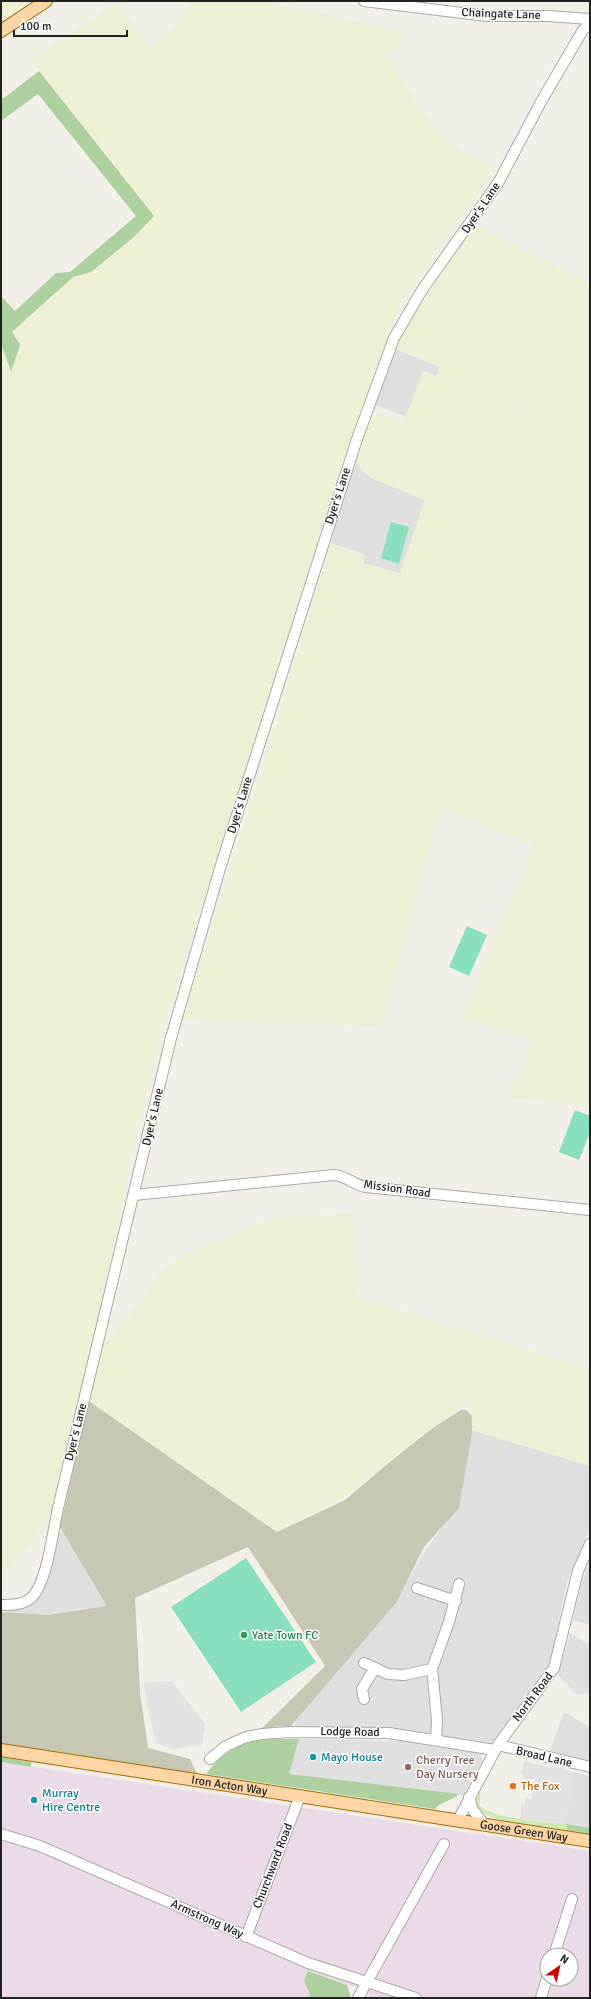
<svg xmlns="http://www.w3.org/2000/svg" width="591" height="1999" viewBox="0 0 591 1999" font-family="Signika,sans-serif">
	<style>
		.residential { fill: #e0dfdf }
		.industrial { fill: #ebdbe8; fill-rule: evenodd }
		.construction { fill: #c7c7b4 }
		.farmland { fill: #eef0d5; fill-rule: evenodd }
		.grass { fill: #cdebb0 }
		.forest { fill: #add19e }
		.pitch { fill: #88e0be }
		.parking { fill: #e2e2e2 }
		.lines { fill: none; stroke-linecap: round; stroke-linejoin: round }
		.minor-casing { stroke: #a9a9a9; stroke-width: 12 }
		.major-casing { stroke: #a06b00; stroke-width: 14 }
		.minor { stroke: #fff; stroke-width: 10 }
		.major { stroke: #fcd6a4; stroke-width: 12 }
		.leisure-dot { fill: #2e9e5b; stroke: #fff; stroke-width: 1.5 }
		.culture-dot { fill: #0f9aa8; stroke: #fff; stroke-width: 1.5 }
		.education-dot { fill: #8d6e63; stroke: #fff; stroke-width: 1.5 }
		.food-dot { fill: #e8710a; stroke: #fff; stroke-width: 1.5 }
		.labels { text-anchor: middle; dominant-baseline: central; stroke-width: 3; stroke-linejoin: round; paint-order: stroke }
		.street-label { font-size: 12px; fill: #222; stroke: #fff }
		.leisure-label { font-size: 12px; fill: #27864d; stroke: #fff; text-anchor: start }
		.culture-label { font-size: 12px; fill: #0d838f; stroke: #fff; text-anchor: start }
		.education-label { font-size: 12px; fill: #785e54; stroke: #fff; text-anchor: start }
		.food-label { font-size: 12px; fill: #c56008; stroke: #fff; text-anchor: start }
	</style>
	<rect width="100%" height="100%" fill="#f2efe9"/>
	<!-- residential -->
	<g class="residential">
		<path d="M394,348L440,367L437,376L423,371L406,417L375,405Z"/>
		<path d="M356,462L367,475L374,479L425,500L400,574L363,563V554L331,543L344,497L345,485L350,471L353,470Z"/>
		<path d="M472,1430L590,1466V1529L567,1582L550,1664L508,1720L494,1743L405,1731L295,1729V1717L397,1598L427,1548L459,1505Z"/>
		<path d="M57,1532L65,1533L108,1606L48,1615L3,1612L23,1607L32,1602Z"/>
		<path d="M588,1564L590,1565V1625L573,1620L580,1588Z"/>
		<path d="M570,1633L590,1645V1693L577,1695L558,1675Z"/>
		<path d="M564,1712L590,1727V1762L549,1753Z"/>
		<path d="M299,1739L406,1741L475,1751L481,1755L482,1760L464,1795L435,1792L289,1774Z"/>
		<path d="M573,1772L590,1776V1828L566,1824Z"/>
	</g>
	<!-- industrial -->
	<path class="industrial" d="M1,1762L590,1851V1998H368L370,1993L309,1971L304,1981L311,1998H1ZM547,1955H571V1979H547Z"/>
	<!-- construction -->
	<path class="construction" d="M89,1401L277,1532L345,1500L423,1434L461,1410H466L472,1416V1433L459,1508L424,1547L396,1603L291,1726H277L258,1732L325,1666L248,1547L135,1598L140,1692L148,1748L190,1759L197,1774L1,1743V1612L48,1615L107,1606L60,1527Z"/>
	<!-- farmland -->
	<g class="farmland">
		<path d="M1,1H32L1,22Z"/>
		<path d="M189,1H265L407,33L389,56L421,111L440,135L464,153L495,167L477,196L450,231L401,303L373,377L323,523L257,737L169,1008L142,1110L92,1349L51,1513L13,1566L1,1568V343L11,372L12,333L73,277L91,271L134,237L154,216L31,60L117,3L151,48L181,22Z"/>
		<path d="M475,225L590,283V1106L509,1097L534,1040L462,1018L535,846L440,808L382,1026L182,1020L258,784L331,543L364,554V563L400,573L425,500L374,479L367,475L356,462L372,415L380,413L404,422L423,371L437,376L440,367L394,348L401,333ZM517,398L522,400L506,434V433Z"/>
		<path d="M353,1214L356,1296L590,1369V1466L472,1430L471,1398L345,1497L277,1532L89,1401L105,1338L116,1332L164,1270L181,1256L274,1217Z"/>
	</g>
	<!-- grass -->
	<path class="grass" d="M480,1789V1806C495,1819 545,1822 566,1824L567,1830L590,1834V1837L563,1833L561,1830C541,1827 500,1823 483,1813C478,1810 476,1806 475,1801Z"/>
	<!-- forest -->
	<g class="forest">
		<path d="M39,71L154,216L134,237L91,272L73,277L12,332L20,345L11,372L1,343V296L15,311L56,273L70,272L136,216L38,94L1,121V98H4Z"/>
		<path d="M261,1739H299L289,1774L459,1794C451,1801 442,1801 435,1809L206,1774C222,1754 235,1745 261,1739Z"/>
		<path d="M1,1757L31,1762V1767L1,1762Z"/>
		<path d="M566,1824L590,1828V1834L567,1830Z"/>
		<path d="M308,1971L347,1985L351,1998H311L304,1981Z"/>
	</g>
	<!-- pitch -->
	<g class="pitch">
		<path d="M391,522L409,527L399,564L381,558Z"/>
		<path d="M467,926L487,935L469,976L449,967Z"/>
		<path d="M575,1110L590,1116V1132L579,1160L559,1152Z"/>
		<path d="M246,1558L316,1662L241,1712L171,1607Z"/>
	</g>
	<!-- parking -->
	<g class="parking">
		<path d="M172,1681L205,1724L202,1745L172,1749L156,1743L147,1703L144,1683Z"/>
		<path d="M343,1744L358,1745L355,1762L342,1760Z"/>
		<path d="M524,1761L550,1768L551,1765L573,1772L566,1824L520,1819L522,1804H525V1798L532,1799L535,1779H525L521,1773Z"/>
	</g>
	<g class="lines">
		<defs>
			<g id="minor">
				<path d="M364,1L487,16H548L590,19"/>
				<path d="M134,1195L334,1175C348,1176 355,1186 366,1187L590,1210"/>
				<path d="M417,1588L456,1601"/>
				<path d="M1,1605C11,1605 23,1605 31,1598C47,1584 53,1530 58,1508L171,1038L221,865L357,439L394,338L422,290L498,183L542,100L583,30L590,24"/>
				<path d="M364,1663L388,1674L404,1675L432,1669"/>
				<path d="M364,1699L362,1689L375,1668"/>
				<path d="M436,1740L437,1720L432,1669L449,1622L459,1584"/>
				<path d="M498,1745L590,1767"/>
				<path d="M210,1759L226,1746L246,1737L262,1734L289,1732L389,1733L495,1750"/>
				<path d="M469,1797L473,1810L484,1824"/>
				<path d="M458,1820L498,1745L554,1668L578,1571L590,1544"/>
				<path d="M1,1834L40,1846L308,1963L416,1998"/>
				<path d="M246,1937L300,1796"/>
				<path d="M554,1955L572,1899"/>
				<path d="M358,1998L444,1844"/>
				<path d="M541,1998L547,1978"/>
			</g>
			<g id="major">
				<path d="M1,31L46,1"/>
				<path id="s1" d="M1,1750L590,1841"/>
			</g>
		</defs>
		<!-- minor casing -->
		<use href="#minor" class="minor-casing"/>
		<!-- major casing -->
		<use href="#major" class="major-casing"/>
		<!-- minor -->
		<use href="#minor" class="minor"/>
		<!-- major -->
		<use href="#major" class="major"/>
	</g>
	<!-- markers -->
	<circle class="leisure-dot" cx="244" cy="1635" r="4"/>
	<g class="culture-dot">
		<circle cx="313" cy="1757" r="4"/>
		<circle cx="34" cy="1800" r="4"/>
	</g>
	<circle class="education-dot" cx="408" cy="1767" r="4"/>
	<circle class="food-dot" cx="513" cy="1786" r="4"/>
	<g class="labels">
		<!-- street labels -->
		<g class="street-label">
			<text transform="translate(501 14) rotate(2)">Chaingate Lane</text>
			<text transform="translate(481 208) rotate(-56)">Dyer's Lane</text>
			<text transform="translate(338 496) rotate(-72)">Dyer's Lane</text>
			<text transform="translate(240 805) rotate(-73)">Dyer's Lane</text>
			<text transform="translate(153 1117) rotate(-77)">Dyer's Lane</text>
			<text transform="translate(397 1189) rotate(8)">Mission Road</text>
			<text transform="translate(76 1432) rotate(-76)">Dyer's Lane</text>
			<text transform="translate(533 1697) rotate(-53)">North Road</text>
			<text transform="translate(350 1732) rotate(1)">Lodge Road</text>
			<text transform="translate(544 1757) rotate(13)">Broad Lane</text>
			<text stroke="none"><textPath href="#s1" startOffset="231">Iron Acton Way</textPath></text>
			<text stroke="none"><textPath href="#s1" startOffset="529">Goose Green Way</textPath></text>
			<text transform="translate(273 1866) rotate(-69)">Churchward Road</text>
			<text transform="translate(207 1919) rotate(24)">Armstrong Way</text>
		</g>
		<!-- leisure labels -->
		<g class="leisure-label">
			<text x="252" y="1635">Yate Town FC</text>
		</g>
		<!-- culture labels -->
		<g class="culture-label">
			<text x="321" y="1757">Mayo House</text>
			<text x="42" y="1793">Murray<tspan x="42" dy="14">Hire Centre</tspan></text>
		</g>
		<!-- education labels -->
		<g class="education-label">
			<text x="416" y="1760">Cherry Tree<tspan x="416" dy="14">Day Nursery</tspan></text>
		</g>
		<!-- food labels -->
		<g class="food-label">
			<text x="521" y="1786">The Fox</text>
		</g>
	</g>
	<!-- border -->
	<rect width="591" height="1999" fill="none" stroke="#222222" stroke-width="4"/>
	<!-- north arrow -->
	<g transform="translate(559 1967) rotate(34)"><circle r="19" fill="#ffffff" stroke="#a7a7a7"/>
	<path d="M0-3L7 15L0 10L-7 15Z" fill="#d40000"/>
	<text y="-6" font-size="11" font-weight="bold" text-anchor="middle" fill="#222222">N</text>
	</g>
	<!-- scale -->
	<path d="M14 30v6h113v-6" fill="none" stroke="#222222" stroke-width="2"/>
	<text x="20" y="30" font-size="12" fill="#222222" stroke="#ffffff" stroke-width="3" paint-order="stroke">100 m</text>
</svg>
